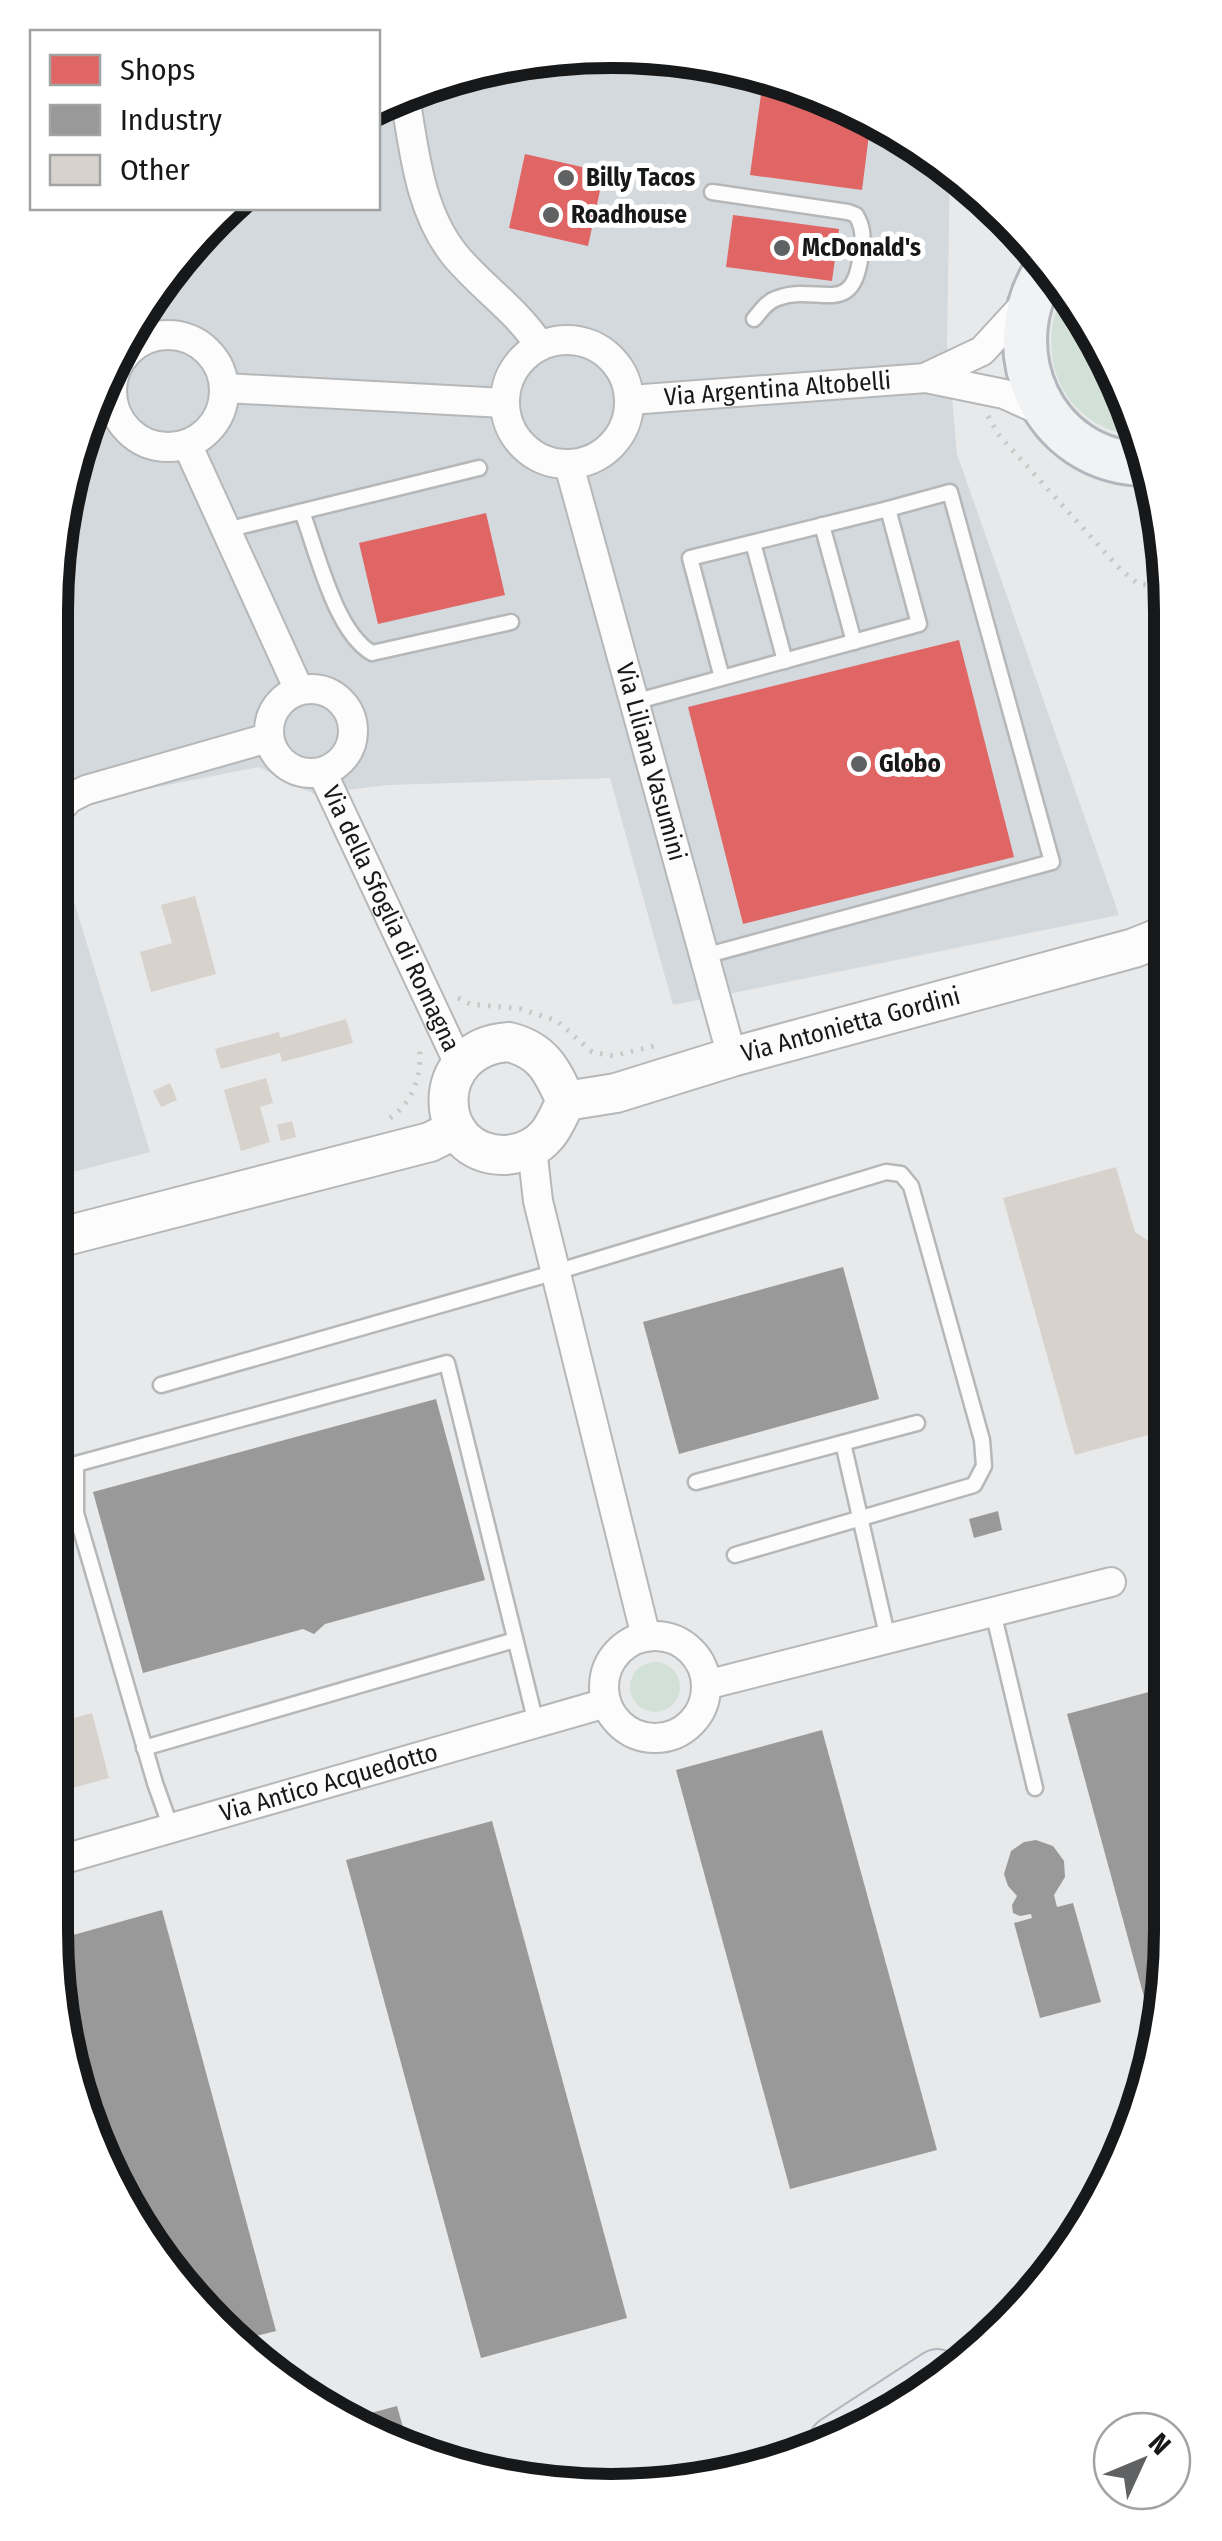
<svg xmlns="http://www.w3.org/2000/svg" width="1222" height="2541" viewBox="0 0 1222 2541" font-family="'Fira Sans Condensed',sans-serif">
	<style>
		.built { fill: #d4d9dd }
		.green { fill: #d2e1d8 }
		.shops { fill: #e06666 }
		.industry { fill: #999 }
		.building { fill: #d8d2cd }
		.lines { fill: none; stroke-linecap: round; stroke-linejoin: round }
		.lane-casing { stroke: #b6b7b8; stroke-width: 19 }
		.street-casing { stroke: #b6b7b8; stroke-width: 32 }
		.secondary-casing { stroke: #b6b7b8; stroke-width: 42 }
		.primary-casing { stroke: #b3b6bc; stroke-width: 48 }
		.highway-casing { stroke: #b3b6bc; stroke-width: 52 }
		.path { stroke: #c7c8c8; stroke-width: 5; stroke-dasharray: 2.5 8; stroke-linecap: butt }
		.lane { stroke: #fcfcfc; stroke-width: 14 }
		.street { stroke: #fcfcfc; stroke-width: 28 }
		.secondary { stroke: #fcfcfc; stroke-width: 38 }
		.primary { stroke: #f0f2f4; stroke-width: 42 }
		.highway { stroke: #e7ebef; stroke-width: 48 }
		.poi-dot { fill: #606162; stroke: #fff; stroke-width: 4 }
		.labels { text-anchor: middle; dominant-baseline: central; stroke-width: 10; stroke-linejoin: round; paint-order: stroke }
		.poi-label { font-size: 25px; font-weight: bold; fill: #171819; stroke: #fff; text-anchor: start }
		.street-label { font-size: 25px; fill: #171819; stroke: #fff }
		.rim { fill: none; stroke: #171819; stroke-width: 12 }
	</style>
	<rect width="100%" height="100%" fill="#e8e9ea"/>
	<!-- built -->
	<g class="built">
		<path d="M612,50L826,93L950,165L947,343L957,454L1119,915L673,1005L610,778L387,785L314,794L259,767L50,808V610L93,396L215,214L224,208H378V105L397,92Z"/>
		<path d="M50,822L150,1152L50,1178Z"/>
	</g>
	<!-- green -->
	<g class="green">
		<path d="M1066,287L1129,396L1140,437C1062,429 1030,353 1066,287Z"/>
		<circle cx="655" cy="1687" r="25"/>
	</g>
	<!-- shops -->
	<g class="shops">
		<path d="M536,65L533,80L492,74Z"/>
		<path d="M763,80L826,93L871,119L862,190L750,175Z"/>
		<path d="M525,154L604,172L588,246L509,228Z"/>
		<path d="M733,215L839,229L832,281L726,267Z"/>
		<path d="M486,513L505,595L378,624L359,543Z"/>
		<path d="M959,640L1014,857L743,924L688,707Z"/>
	</g>
	<!-- industry -->
	<g class="industry">
		<path d="M843,1267L879,1399L679,1454L643,1322Z"/>
		<path d="M436,1399L485,1580L325,1624L314,1634L303,1629L143,1673L93,1492Z"/>
		<path d="M998,1511L1002,1530L974,1538L969,1519Z"/>
		<path d="M1171,1686L1172,1831L1163,1833L1172,1863V1931L1154,2018L1150,2019L1067,1714Z"/>
		<path d="M822,1730L937,2150L790,2189L676,1770Z"/>
		<path d="M492,1821L627,2318L481,2358L346,1860Z"/>
		<path d="M1036,1840L1053,1846L1064,1861L1065,1877L1054,1895L1057,1907L1073,1903L1101,2002L1040,2018L1014,1923L1032,1918L1031,1914L1020,1916L1013,1913L1012,1905L1017,1896L1008,1886L1004,1874L1011,1851L1024,1842Z"/>
		<path d="M162,1910L276,2331L240,2340L166,2272L80,2111L52,1941Z"/>
		<path d="M397,2406L407,2441L352,2418Z"/>
	</g>
	<!-- building -->
	<g class="building">
		<path d="M195,896L216,974L151,992L140,952L172,943L161,905Z"/>
		<path d="M346,1019L353,1043L282,1062L280,1053L221,1069L215,1049L279,1032L280,1038Z"/>
		<path d="M266,1078L273,1103L260,1107L270,1142L241,1151L224,1090Z"/>
		<path d="M170,1083L177,1100L161,1107L153,1091Z"/>
		<path d="M292,1121L296,1137L281,1141L277,1125Z"/>
		<path d="M1116,1167L1135,1232L1159,1248L1170,1245V1429L1075,1455L1003,1198Z"/>
		<path d="M92,1713L109,1778L50,1794V1725Z"/>
	</g>
	<g class="lines">
		<defs>
			<g id="lane">
				<path d="M712,192L848,212L856,215C864,229 863,237 861,253C854,320 819,283 778,298C767,301 761,311 754,319"/>
				<path d="M302,512C317,551 335,632 372,653L511,622"/>
				<path d="M822,525L854,642"/>
				<path d="M226,530L479,468"/>
				<path d="M753,543L785,661"/>
				<path d="M634,702L919,624L888,509L690,558L722,678"/>
				<path d="M704,956L1052,862L950,492L888,509"/>
				<path d="M161,1385L556,1272L886,1172L901,1174L911,1186L982,1440L984,1466L974,1485L735,1555"/>
				<path d="M843,1443L888,1639"/>
				<path d="M696,1482L917,1423"/>
				<path d="M993,1612L1035,1788"/>
				<path d="M144,1748L515,1640"/>
				<path d="M171,1828L155,1783L76,1513V1464L447,1363L536,1723"/>
			</g>
			<g id="street">
				<path d="M404,91C414,147 418,208 454,254C481,287 517,310 540,346"/>
				<circle cx="168" cy="391" r="56"/>
				<circle cx="567" cy="402" r="62"/>
				<path d="M927,377L982,351L1027,302"/>
				<path d="M225,388L504,403"/>
				<path id="s1" d="M630,400L926,378L1004,394L1046,413"/>
				<path d="M187,444L299,690"/>
				<path id="s2" d="M569,465L732,1057"/>
				<circle cx="311" cy="731" r="42"/>
				<path id="s3" d="M322,772L459,1064"/>
				<path d="M50,822L68,799L86,790L268,738"/>
				<path d="M532,1148L538,1201L646,1637"/>
				<circle cx="655" cy="1687" r="51"/>
				<path d="M706,1685L1111,1582"/>
				<path id="s4" d="M50,1863L606,1703"/>
			</g>
			<g id="secondary">
				<path d="M509,1042C544,1051 552,1071 566,1101C560,1112 555,1126 547,1135C536,1148 521,1154 505,1155C431,1156 427,1047 509,1042Z"/>
				<path id="s5" d="M566,1101L616,1093L732,1057L1134,948L1169,934"/>
				<path d="M50,1240L430,1142L456,1129"/>
			</g>
			<path id="primary" d="M1050,263C991,346 1042,464 1147,464"/>
			<path id="highway" d="M834,2441L937,2374"/>
		</defs>
		<!-- lane casing -->
		<use href="#lane" class="lane-casing"/>
		<!-- street casing -->
		<use href="#street" class="street-casing"/>
		<!-- secondary casing -->
		<use href="#secondary" class="secondary-casing"/>
		<!-- primary casing -->
		<use href="#primary" class="primary-casing"/>
		<!-- highway casing -->
		<use href="#highway" class="highway-casing"/>
		<!-- path -->
		<g class="path">
			<path d="M988,416L998,434L1120,569L1137,583L1167,589"/>
			<path d="M458,998L470,1004L521,1009L557,1021L592,1052L613,1056L654,1046"/>
			<path d="M390,1118C413,1103 423,1073 419,1045"/>
		</g>
		<!-- lane -->
		<use href="#lane" class="lane"/>
		<!-- street -->
		<use href="#street" class="street"/>
		<!-- secondary -->
		<use href="#secondary" class="secondary"/>
		<!-- primary -->
		<use href="#primary" class="primary"/>
		<!-- highway -->
		<use href="#highway" class="highway"/>
	</g>
	<!-- markers -->
	<g class="poi-dot">
		<circle cx="566" cy="178" r="10"/>
		<circle cx="551" cy="215" r="10"/>
		<circle cx="782" cy="248" r="10"/>
		<circle cx="859" cy="764" r="10"/>
	</g>
	<g class="labels">
		<!-- poi labels -->
		<g class="poi-label">
			<text x="586" y="178">Billy Tacos</text>
			<text x="571" y="215">Roadhouse</text>
			<text x="802" y="248">McDonald's</text>
			<text x="879" y="764">Globo</text>
		</g>
		<!-- street labels -->
		<g class="street-label">
			<text stroke="none"><textPath href="#s1" startOffset="148">Via Argentina Altobelli</textPath></text>
			<text stroke="none"><textPath href="#s2" startOffset="308">Via Liliana Vasumini</textPath></text>
			<text stroke="none"><textPath href="#s3" startOffset="162">Via della Sfoglia di Romagna</textPath></text>
			<text stroke="none"><textPath href="#s5" startOffset="295">Via Antonietta Gordini</textPath></text>
			<text stroke="none"><textPath href="#s4" startOffset="290">Via Antico Acquedotto</textPath></text>
		</g>
	</g>
	<!-- crop -->
	<path d="M0 0H1222V2541H0ZM611 68H611A543 543 0 0 1 1154 611V1931A543 543 0 0 1 611 2474H611A543 543 0 0 1 68 1931V611A543 543 0 0 1 611 68Z" fill="#fff" fill-rule="evenodd"/>
	<path class="rim" d="M611 68H611A543 543 0 0 1 1154 611V1931A543 543 0 0 1 611 2474H611A543 543 0 0 1 68 1931V611A543 543 0 0 1 611 68Z"/>
	<!-- legend -->
	<rect x="30" y="30" width="350" height="180" fill="#ffffff" stroke="#a2a3a3" stroke-width="2.5"/>
	<rect x="50" y="55" width="50" height="30" fill="#e06666" stroke="#a2a3a3" stroke-width="2.5"/>
	<text x="120" y="80" font-size="30" fill="#171819">Shops</text>
	<rect x="50" y="105" width="50" height="30" fill="#999999" stroke="#a2a3a3" stroke-width="2.5"/>
	<text x="120" y="130" font-size="30" fill="#171819">Industry</text>
	<rect x="50" y="155" width="50" height="30" fill="#d8d2cd" stroke="#a2a3a3" stroke-width="2.5"/>
	<text x="120" y="180" font-size="30" fill="#171819">Other</text>
	<!-- north arrow -->
	<g transform="translate(1142 2461) rotate(46)"><circle r="48" fill="#ffffff" stroke="#a2a3a3" stroke-width="2.5"/>
	<path d="M0-8L18 38L0 25L-18 38Z" fill="#606162"/>
	<text y="-15" font-size="28" font-weight="bold" text-anchor="middle" fill="#171819">N</text>
	</g>
</svg>
